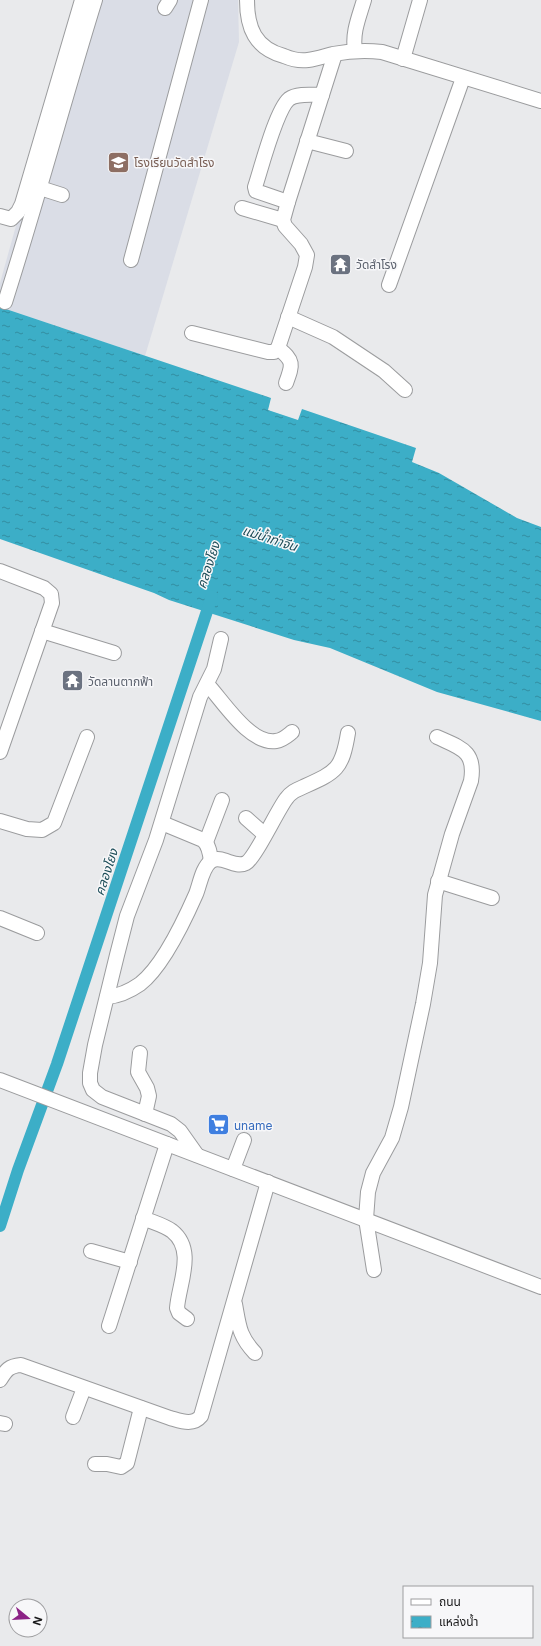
<svg xmlns="http://www.w3.org/2000/svg" width="541" height="1646" viewBox="0 0 541 1646" font-family="Inter,'Noto Sans Thai',sans-serif">
	<style>
		.built { fill: #dadde6 }
		.water { fill: url(#water-ripples) }
		.lines { fill: none; stroke-linecap: round; stroke-linejoin: round }
		.canal { stroke: #3caec7; stroke-width: 12 }
		.minor-casing { stroke: #9b9c9e; stroke-width: 16 }
		.minor { stroke: #fff; stroke-width: 14 }
		.labels { text-anchor: middle; dominant-baseline: central; stroke-width: 3; stroke-linejoin: round; paint-order: stroke }
		.education-label { font-size: 12px; fill: #785e54; stroke: #f7f7f9; text-anchor: start }
		.worship-label { font-size: 12px; fill: #5b616d; stroke: #f7f7f9; text-anchor: start }
		.shop-label { font-size: 12px; fill: #366cbe; stroke: #f7f7f9; text-anchor: start }
		.water-label { font-size: 13px; font-style: italic; fill: #1e4e59; stroke: #f7f7f9 }
	</style>
	<defs>
		<pattern id="water-ripples" width="26" height="14" patternUnits="userSpaceOnUse"><rect width="26" height="14" fill="#3caec7"/><path d="M2 4q2-2 4 0t4 0M15 11q2-2 4 0t4 0" fill="none" stroke="#328da1"/></pattern>
	</defs>
	<rect width="100%" height="100%" fill="#e9eaec"/>
	<!-- built -->
	<path class="built" d="M79,0H238L239,42L145,356L0,307V283Z"/>
	<!-- water -->
	<path class="water" d="M0,307L271,398L268,410L298,420L302,409L416,448L412,462L439,473L517,518L541,527V721L437,692L330,648L294,640L169,600L154,593L0,539Z"/>
	<g class="lines">
		<!-- canal -->
		<path class="canal" d="M0,1226L18,1170L57,1064L212,596"/>
		<defs>
			<g id="minor">
				<path d="M247,0C247,28 255,48 284,56C291,59 301,61 308,60C316,59 325,56 333,54C349,51 365,50 382,52L541,101"/>
				<path d="M165,8L170,0"/>
				<path d="M355,50C352,33 359,17 364,0"/>
				<path d="M403,59L420,0"/>
				<path d="M307,141L346,151"/>
				<path d="M40,188L62,195"/>
				<path d="M288,202L256,191L255,187C261,169 276,110 289,99C297,93 313,95 322,95"/>
				<path d="M242,208L283,220"/>
				<path d="M0,216L11,219L18,212L22,204L82,0"/>
				<path d="M131,260L201,0"/>
				<path d="M389,285L463,78"/>
				<path d="M5,302C37,202 64,100 95,0"/>
				<path d="M288,317L333,337L384,371L405,390"/>
				<path d="M192,333L268,352H274L278,348L305,267L307,255L301,244L285,226L283,220L288,202L335,54"/>
				<path d="M278,348C294,361 293,364 286,383"/>
				<path d="M0,571L44,588L51,594L52,603L0,752"/>
				<path d="M42,631L114,653"/>
				<path d="M207,684C223,701 250,745 276,741C283,740 287,736 292,732"/>
				<path d="M246,818L264,834"/>
				<path d="M0,821L27,829L42,830L54,823L87,737"/>
				<path d="M162,823L203,840C209,845 210,853 211,861"/>
				<path d="M206,842L222,800"/>
				<path d="M438,881L492,898"/>
				<path d="M0,918L37,933"/>
				<path d="M107,997C119,996 130,991 140,984C162,967 185,919 196,894C200,884 202,868 211,861C222,854 234,869 246,863C255,858 277,811 286,799C291,792 296,790 303,787C336,772 342,770 348,733"/>
				<path d="M140,1053L138,1072L147,1088L149,1096L145,1114"/>
				<path d="M0,1080L541,1287"/>
				<path d="M197,1155L180,1131L171,1124L102,1097L93,1090L90,1083V1073L95,1045L117,955L127,916L156,840L200,697L214,669L221,639"/>
				<path d="M233,1169L244,1140"/>
				<path d="M143,1218C152,1222 164,1225 172,1231C196,1250 179,1283 177,1308L179,1313L187,1319"/>
				<path d="M91,1251L130,1262"/>
				<path d="M374,1270L366,1219L368,1192L373,1173L392,1138L401,1107L423,1004L430,963L435,895L452,834L471,781C476,751 461,748 437,737"/>
				<path d="M235,1304C239,1326 239,1336 255,1353"/>
				<path d="M109,1326L167,1144"/>
				<path d="M0,1380C6,1370 9,1366 21,1365L170,1418C181,1421 193,1426 201,1416L268,1182"/>
				<path d="M73,1417L84,1388"/>
				<path d="M0,1423L5,1424"/>
				<path d="M95,1464H107L121,1467L127,1463L141,1408"/>
			</g>
		</defs>
		<!-- minor casing -->
		<use href="#minor" class="minor-casing"/>
		<!-- minor -->
		<use href="#minor" class="minor"/>
	</g>
	<!-- icons -->
	<defs>
		<symbol id="school-square" viewBox="-11 -11 22 22"><rect x="-9" y="-9" width="18" height="18" rx="4" fill="#8d6e63" stroke="#f7f7f9"/><path d="M0-5L7-2L0 1L-7-2ZM-4 1L0 2.5L4 1V4Q0 6-4 4Z" fill="#fff"/></symbol>
		<symbol id="temple-square" viewBox="-11 -11 22 22"><rect x="-9" y="-9" width="18" height="18" rx="4" fill="#6b7280" stroke="#f7f7f9"/><path d="M0-6L5-2H3V0L6.5 2.5H4V6H1.5V3h-3V6H-4V2.5H-6.5L-3 0V-2H-5Z" fill="#fff"/></symbol>
		<symbol id="supermarket-square" viewBox="-11 -11 22 22"><rect x="-9" y="-9" width="18" height="18" rx="4" fill="#3f7fe0" stroke="#f7f7f9"/><path d="M-6-5.5h2.5l.6 2H6L4.5 2H-2.5L-4.4-4H-6ZM-1.5 3.2a1.3 1.3 0 1 0 .1 0ZM3 3.2a1.3 1.3 0 1 0 .1 0Z" fill="#fff"/></symbol>
	</defs>
	<g fill-rule="evenodd">
		<use href="#school-square" x="106" y="150" width="25" height="25"/>
		<use href="#temple-square" x="328" y="252" width="25" height="25"/>
		<use href="#temple-square" x="60" y="668" width="25" height="25"/>
		<use href="#supermarket-square" x="206" y="1112" width="25" height="25"/>
	</g>
	<g class="labels">
		<!-- education labels -->
		<g class="education-label">
			<text x="134" y="162">โรงเรียนวัดสำโรง</text>
		</g>
		<!-- worship labels -->
		<g class="worship-label">
			<text x="356" y="264">วัดสำโรง</text>
			<text x="88" y="681">วัดลานตากฟ้า</text>
		</g>
		<!-- shop labels -->
		<g class="shop-label">
			<text x="234" y="1125">uname</text>
		</g>
		<!-- water labels -->
		<g class="water-label">
			<text transform="translate(270 538) rotate(18)">แม่น้ำท่าจีน</text>
			<text transform="translate(208 565) rotate(-72)">คลองโยง</text>
			<text transform="translate(106 872) rotate(-72)">คลองโยง</text>
		</g>
	</g>
	<!-- legend -->
	<rect x="403" y="1586" width="130" height="52" fill="#f7f7f9" stroke="#9e9ea0"/>
	<rect x="411" y="1599" width="20" height="6" fill="#ffffff" stroke="#9e9ea0"/>
	<text x="439" y="1606" font-size="12" fill="#19191a">ถนน</text>
	<rect x="411" y="1616" width="20" height="12" fill="url(#water-ripples)" stroke="#9e9ea0"/>
	<text x="439" y="1626" font-size="12" fill="#19191a">แหล่งน้ำ</text>
	<!-- north arrow -->
	<g transform="translate(28 1618) rotate(108)"><circle r="19" fill="#f7f7f9" stroke="#9e9ea0"/>
	<path d="M0-3L7 15L0 10L-7 15Z" fill="#8c2186"/>
	<text y="-6" font-size="11" font-weight="bold" text-anchor="middle" fill="#19191a">N</text>
	</g>
</svg>
